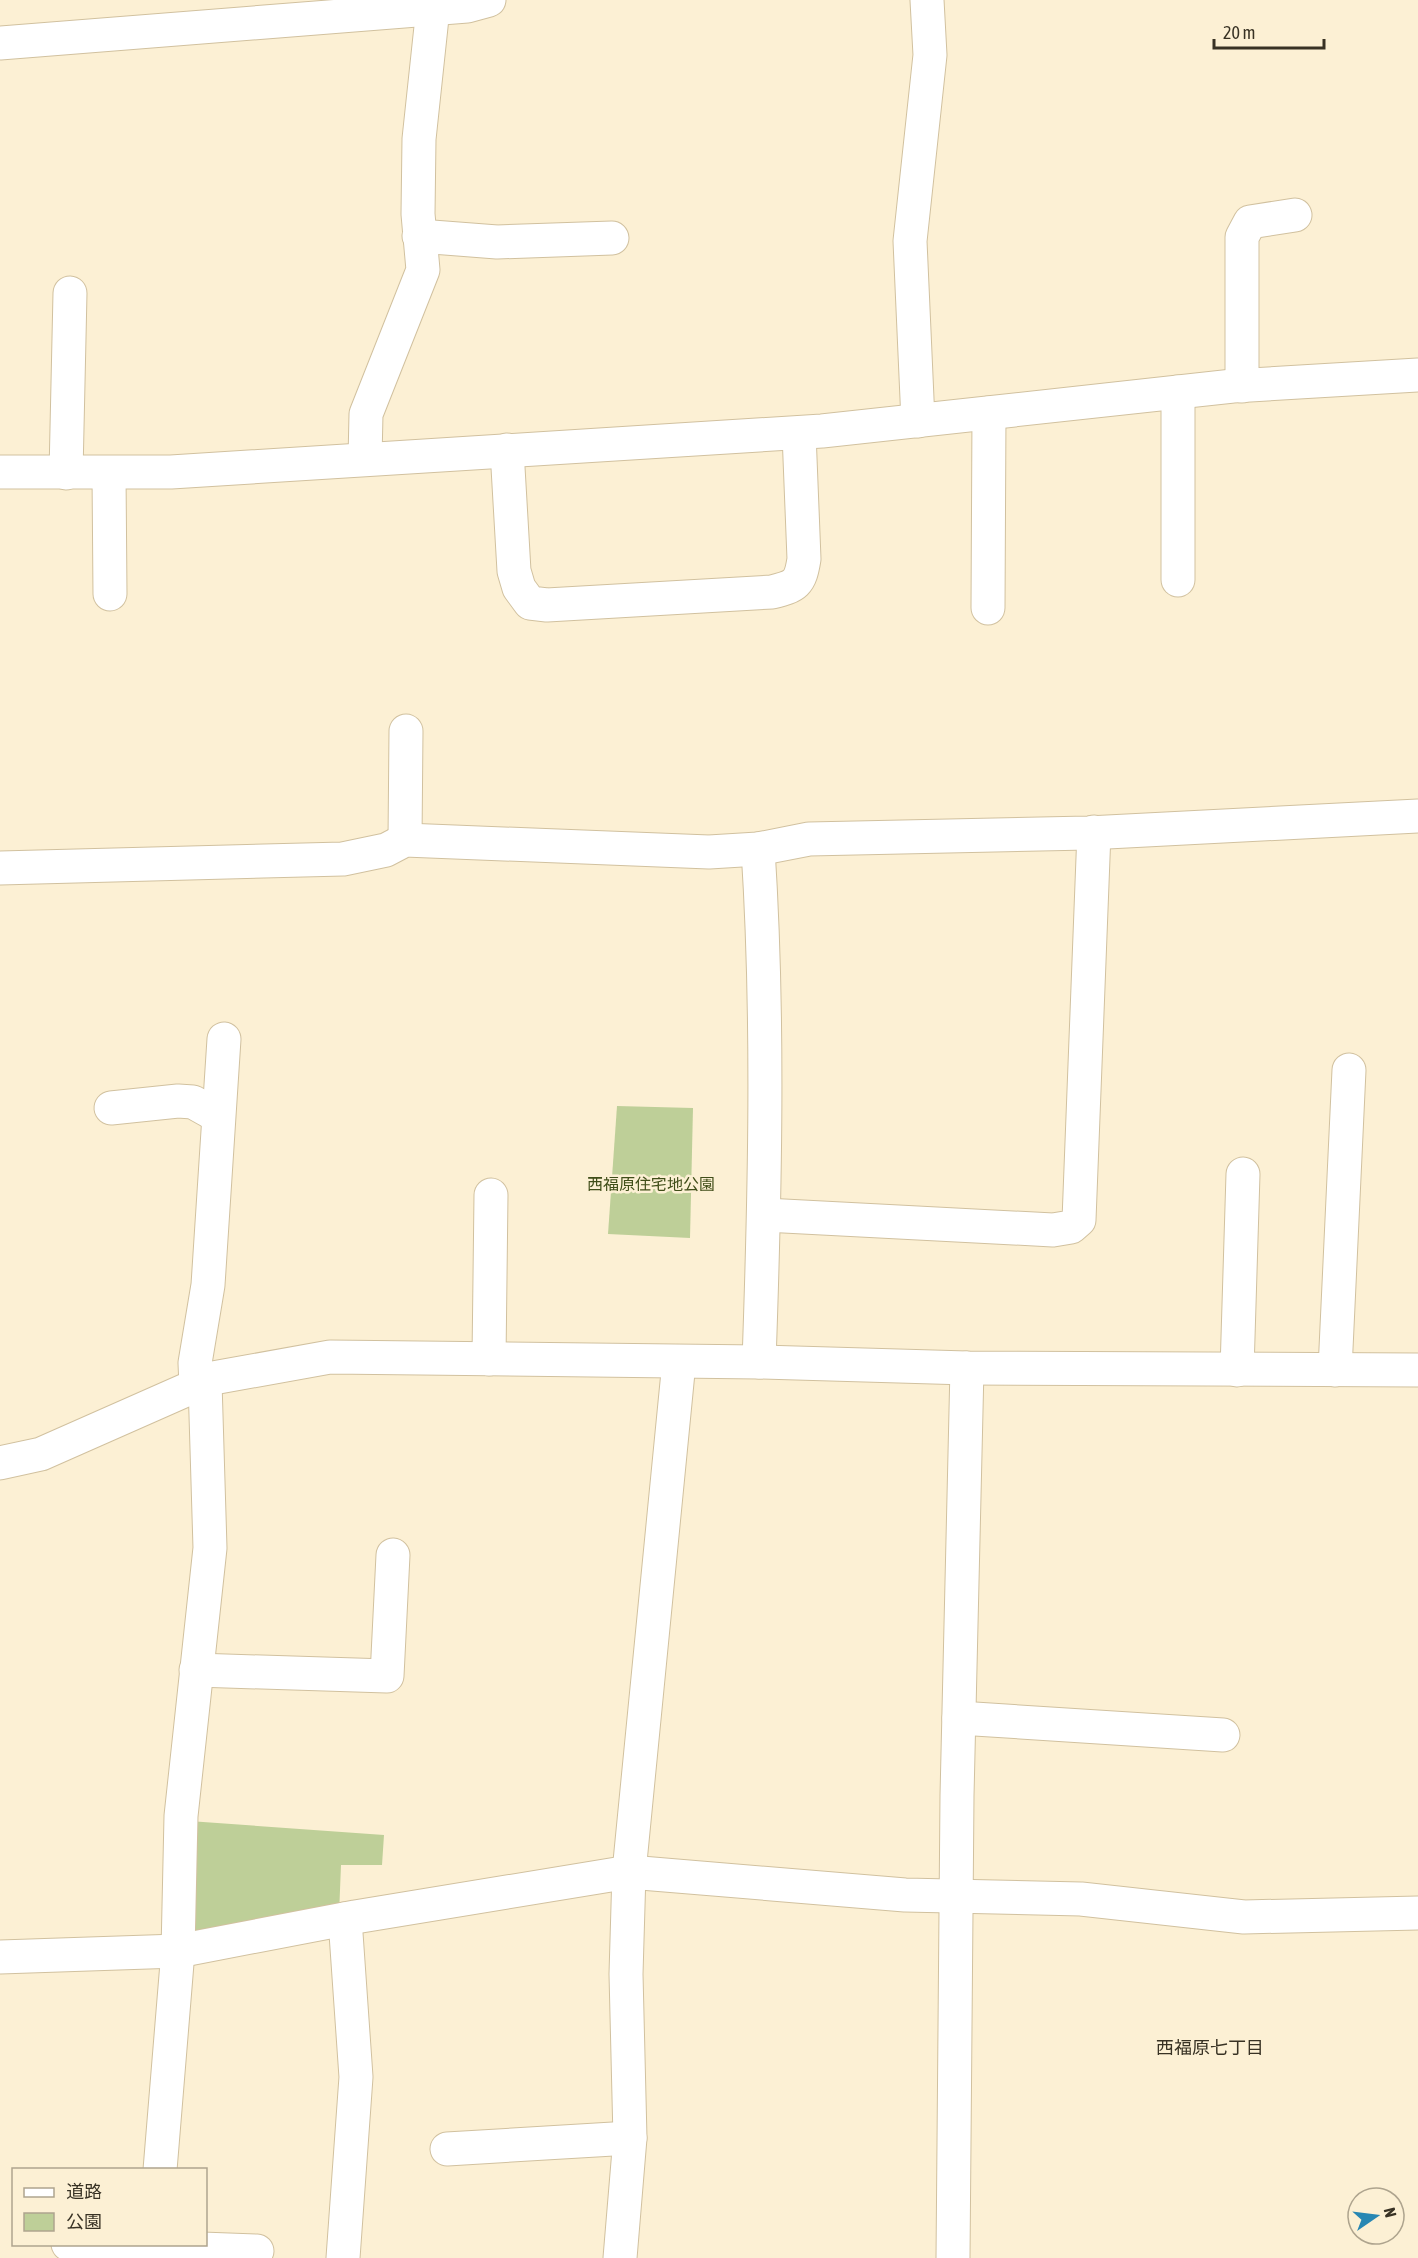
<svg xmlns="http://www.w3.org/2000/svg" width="1418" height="2258" viewBox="0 0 1418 2258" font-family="'Asap Condensed','Noto Sans JP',sans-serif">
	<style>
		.green { fill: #becf98 }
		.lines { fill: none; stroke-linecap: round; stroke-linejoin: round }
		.minor-casing { stroke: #d1c19f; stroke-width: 35 }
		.minor { stroke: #fff; stroke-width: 33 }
		.labels { text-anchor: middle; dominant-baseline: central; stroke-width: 5; stroke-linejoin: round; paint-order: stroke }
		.park-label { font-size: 16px; fill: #404e19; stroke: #fcf0d4 }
		.neighbourhood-label { font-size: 18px; fill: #383224; stroke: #fcf0d4 }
	</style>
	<rect width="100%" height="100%" fill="#fcf0d4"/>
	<!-- green -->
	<g class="green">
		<path d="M617,1106L693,1108L690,1238L608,1234Z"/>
		<path d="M189,1821L384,1835L382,1865H341L339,1915L186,1942Z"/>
	</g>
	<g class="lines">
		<defs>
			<g id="minor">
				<path d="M0,43L467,6L489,0"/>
				<path d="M419,236L497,242L612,238"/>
				<path d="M1242,386V237L1250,222L1295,215"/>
				<path d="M918,421L910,241L930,55L927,0"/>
				<path d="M507,450L514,571L519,588L530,603L547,605L772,592C796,586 800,584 804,559L799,433"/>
				<path d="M365,459L366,414L423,270L418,214L419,139L433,8"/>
				<path d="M0,472H171L822,431L1233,386L1418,375"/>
				<path d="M66,473L70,293"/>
				<path d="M109,473L110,594"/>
				<path d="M1178,580V392"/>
				<path d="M988,608L989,413"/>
				<path d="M405,840L406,731"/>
				<path d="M758,849C769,1019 765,1191 759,1362"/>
				<path d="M0,868L343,859L386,850L405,840L709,852L758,849L809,839L1088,833L1418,816"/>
				<path d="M111,1108L178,1101L193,1102L218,1116"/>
				<path d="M765,1215L1053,1230L1071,1227L1079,1220L1094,832"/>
				<path d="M489,1359L491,1195"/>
				<path d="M1237,1370L1243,1174"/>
				<path d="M1335,1370L1349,1070"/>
				<path d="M196,1386L195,1363L208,1285L224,1039"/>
				<path d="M0,1463L41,1454L213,1378L330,1357L759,1362L967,1368L1418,1370"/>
				<path d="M196,1670L387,1676L393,1555"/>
				<path d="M959,1718L1223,1735"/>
				<path d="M0,1957L178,1951L355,1917L629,1872L905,1895L1081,1899L1244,1917L1418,1913"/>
				<path d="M447,2149L630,2138"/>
				<path d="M160,2170L178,1951L181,1816L210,1548L205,1382"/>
				<path d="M68,2244L257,2251"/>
				<path d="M343,2258L356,2077L345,1919"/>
				<path d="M620,2258L630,2138L626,1974L629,1872L679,1362"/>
				<path d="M953,2258L957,1796L967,1368"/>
			</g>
		</defs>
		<!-- minor casing -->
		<use href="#minor" class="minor-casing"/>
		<!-- minor -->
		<use href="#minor" class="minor"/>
	</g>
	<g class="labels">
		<!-- park labels -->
		<g class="park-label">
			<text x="651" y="1184">西福原住宅地公園</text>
		</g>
		<!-- neighbourhood labels -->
		<g class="neighbourhood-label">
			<text x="1210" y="2047">西福原七丁目</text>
		</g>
	</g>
	<!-- legend -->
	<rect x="12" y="2168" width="195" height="78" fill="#fcf0d4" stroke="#aea48e" stroke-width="1.5"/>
	<rect x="24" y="2188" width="30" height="9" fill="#ffffff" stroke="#aea48e" stroke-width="1.5"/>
	<text x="66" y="2198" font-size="18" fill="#383224">道路</text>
	<rect x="24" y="2213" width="30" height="18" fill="#becf98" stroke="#aea48e" stroke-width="1.5"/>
	<text x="66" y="2228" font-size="18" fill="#383224">公園</text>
	<!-- north arrow -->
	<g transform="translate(1376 2216) rotate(76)"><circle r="28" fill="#fcf0d4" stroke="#aea48e" stroke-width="1.5"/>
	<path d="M0-4.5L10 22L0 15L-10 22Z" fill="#2887b3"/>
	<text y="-9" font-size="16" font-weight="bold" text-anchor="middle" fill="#383224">N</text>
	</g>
	<!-- scale -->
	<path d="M1214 39v9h110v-9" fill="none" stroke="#383224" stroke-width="3"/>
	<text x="1223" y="39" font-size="18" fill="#383224" stroke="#fcf0d4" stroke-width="4.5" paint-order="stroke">20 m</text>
</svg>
